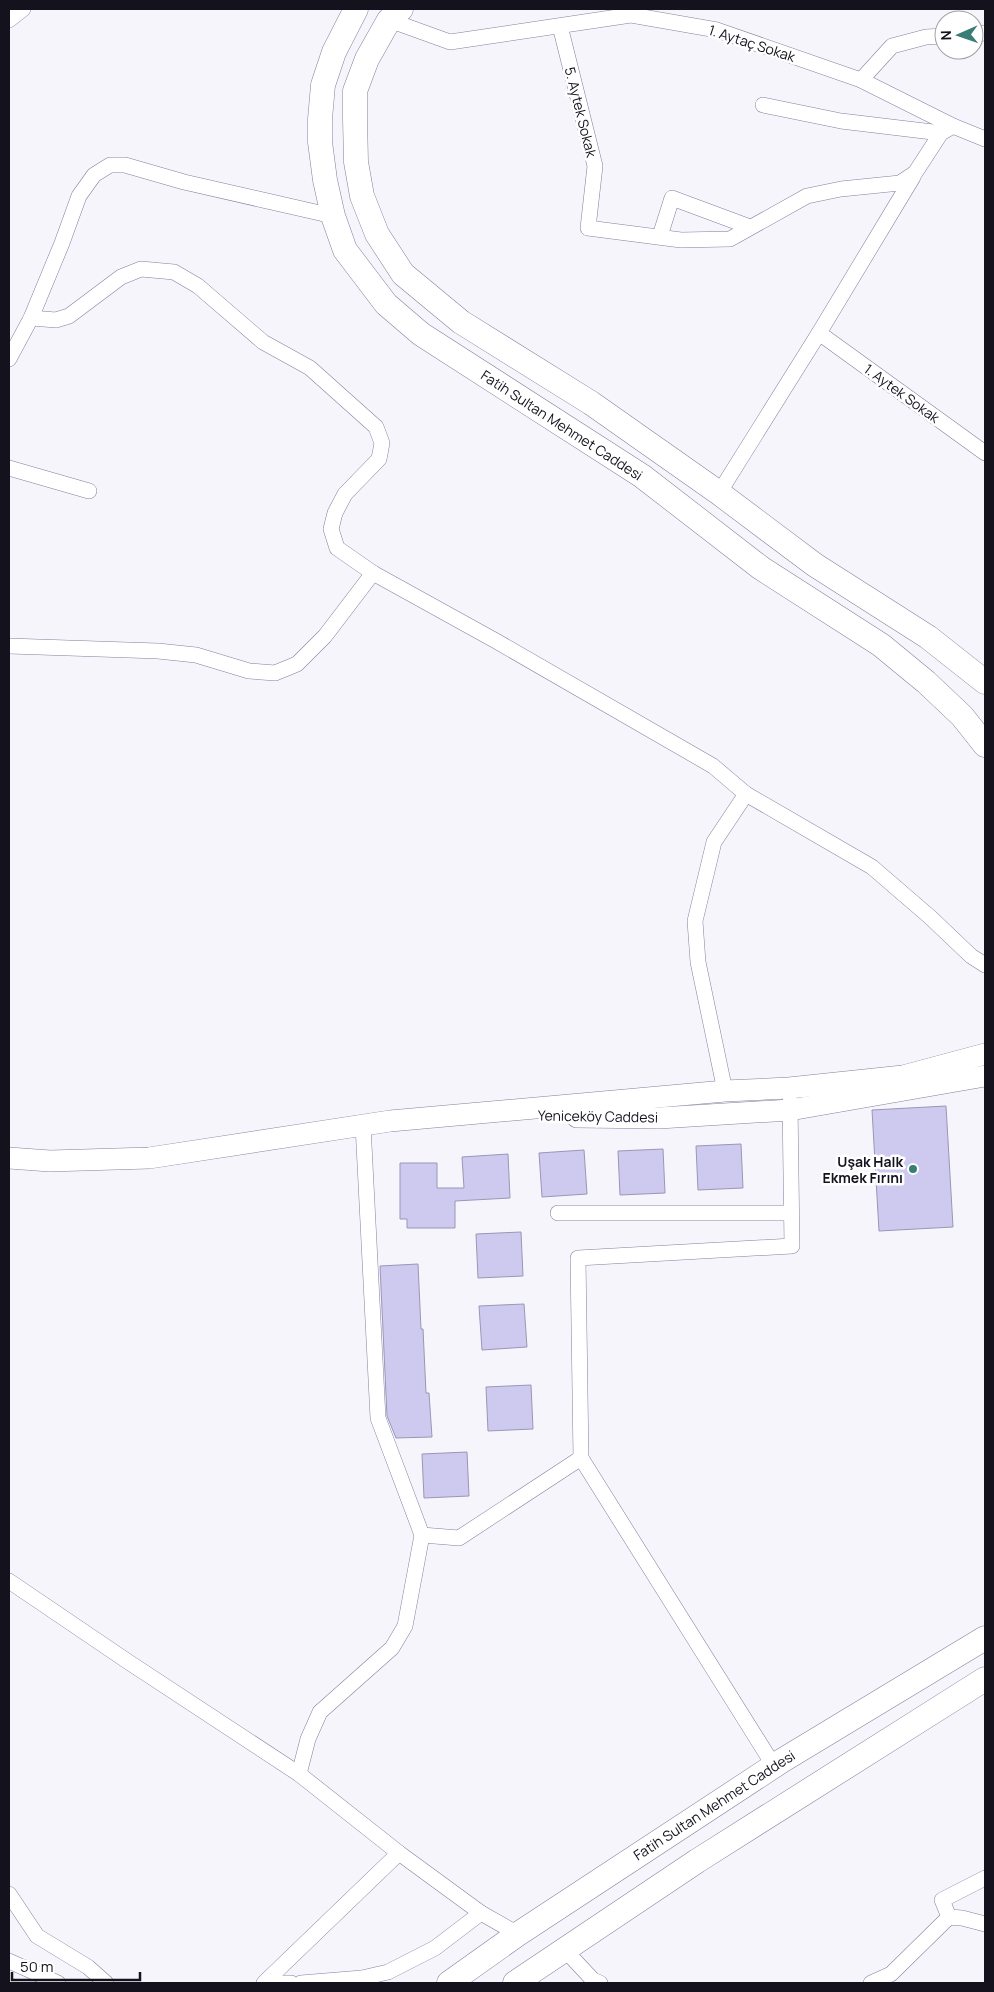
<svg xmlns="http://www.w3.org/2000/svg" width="994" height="1992" viewBox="0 0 994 1992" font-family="Manrope,sans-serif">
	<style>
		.building { fill: #cecaef; stroke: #9a96b5 }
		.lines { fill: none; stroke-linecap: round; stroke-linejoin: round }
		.street-casing { stroke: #84809f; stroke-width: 16 }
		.secondary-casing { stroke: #84809f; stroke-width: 22 }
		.primary-casing { stroke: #84809f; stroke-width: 25 }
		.street { stroke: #fff; stroke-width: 15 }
		.secondary { stroke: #fff; stroke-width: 21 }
		.primary { stroke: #fff; stroke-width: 24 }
		.poi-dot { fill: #397e75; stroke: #fff; stroke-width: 2 }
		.labels { text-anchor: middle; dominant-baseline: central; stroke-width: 5; stroke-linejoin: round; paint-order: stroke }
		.street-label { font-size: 14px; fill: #14121d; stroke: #fff }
		.poi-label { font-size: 14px; font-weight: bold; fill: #14121d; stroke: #fff; text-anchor: end }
	</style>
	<rect width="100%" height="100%" fill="#f6f5fc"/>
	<!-- building -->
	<g class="building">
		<path d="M946,1106L953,1227L879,1231L872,1110Z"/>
		<path d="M741,1144L743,1188L698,1190L696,1146Z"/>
		<path d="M663,1149L665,1193L620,1195L618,1151Z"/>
		<path d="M584,1150L587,1194L542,1197L539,1153Z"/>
		<path d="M508,1154L510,1198L455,1201V1228H407V1219H400V1163H437V1188H464L462,1157Z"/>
		<path d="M521,1232L523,1276L478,1278L476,1234Z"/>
		<path d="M418,1264L421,1329H423L426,1393H429L432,1437L396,1438L387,1416L380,1266Z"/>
		<path d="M524,1304L527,1347L482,1350L479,1306Z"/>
		<path d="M531,1385L533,1429L488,1431L486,1387Z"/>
		<path d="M467,1452L469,1496L424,1498L422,1454Z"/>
	</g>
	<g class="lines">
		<defs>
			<g id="street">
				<path d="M9,20L23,9"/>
				<path d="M389,20L450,42L631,15L717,30L861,80L953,126L985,139"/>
				<path d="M560,26L595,166L588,228L681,240L730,239L807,196L841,189L900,183L915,173L941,133L953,126"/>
				<path d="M974,34L985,33"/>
				<path d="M861,80L892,46L926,37L944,36"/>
				<path d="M763,105L841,121L941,133"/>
				<path d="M660,236L672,198L750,227"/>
				<path d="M31,318L56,320L69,316L121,277L141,269L174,272L198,286L263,342L310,368L376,427L382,443L379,459L345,494L335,513L331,529L337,548L373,573L496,641L713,766L746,794L872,867L930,917L971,956L985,965"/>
				<path d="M819,333L985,453"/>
				<path d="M9,359L31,318L62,243L79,196L94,175L110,165H125L184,182L333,216"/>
				<path d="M9,468L89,491"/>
				<path d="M719,493L819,333L913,177"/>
				<path d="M9,646L158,651L196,655L249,671L275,673L297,664L325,636L373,573"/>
				<path d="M725,1091L698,962L695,921L714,842L746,794"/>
				<path d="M363,1125L378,1418L422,1535L459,1538L581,1458"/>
				<path d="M558,1213H790"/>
				<path d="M9,1581L127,1661L299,1774L399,1853L481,1913L518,1934"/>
				<path d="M774,1766L581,1458L578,1258L792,1246L790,1102"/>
				<path d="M299,1774L308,1739L320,1712L392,1648L405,1626L422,1535"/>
				<path d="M9,1894L37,1936L88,1967L106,1983"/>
				<path d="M949,1917L942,1900L985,1878"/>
				<path d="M565,1950L593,1980L600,1983"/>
				<path d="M9,1961L58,1983"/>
				<path d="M264,1983L399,1853"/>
				<path d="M269,1983H291"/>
				<path d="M301,1983L362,1978L388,1972L435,1948L481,1913"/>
				<path d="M871,1983L891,1974L949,1917L962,1918L985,1924"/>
			</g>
			<g id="secondary">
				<path d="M577,1117L659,1118L790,1110L985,1076"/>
				<path d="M9,1158L50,1161L149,1158L390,1121L725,1091L789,1088L903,1076L985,1054"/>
			</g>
			<g id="primary">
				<path d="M356,9L334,52L323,85L320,119V142L325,180L333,216L345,250L386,304L421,334L642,476L761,568L881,645L926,682L962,716L985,745"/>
				<path d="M401,9L389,20L367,59L355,91V119L356,162L362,196L377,234L403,274L461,322L591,403L719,493L815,565L928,637L985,682"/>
				<path d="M449,1983L518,1934L783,1760L985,1638"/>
				<path d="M515,1983L697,1861L985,1679"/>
			</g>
		</defs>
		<!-- street casing -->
		<use href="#street" class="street-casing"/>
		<!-- secondary casing -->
		<use href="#secondary" class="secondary-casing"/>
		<!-- primary casing -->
		<use href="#primary" class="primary-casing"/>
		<!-- street -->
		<use href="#street" class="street"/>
		<!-- secondary -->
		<use href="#secondary" class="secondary"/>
		<!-- primary -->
		<use href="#primary" class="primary"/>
	</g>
	<!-- markers -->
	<circle class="poi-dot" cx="913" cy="1169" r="5"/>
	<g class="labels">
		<!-- street labels -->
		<g class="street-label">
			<text transform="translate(752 43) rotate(18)">1. Aytaç Sokak</text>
			<text transform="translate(581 112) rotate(76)">5. Aytek Sokak</text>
			<text transform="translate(902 393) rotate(36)">1. Aytek Sokak</text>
			<text transform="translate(562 425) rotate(33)">Fatih Sultan Mehmet Caddesi</text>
			<text transform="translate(598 1116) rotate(1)">Yeniceköy Caddesi</text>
			<text transform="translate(714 1805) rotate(-33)">Fatih Sultan Mehmet Caddesi</text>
		</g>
		<!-- poi labels -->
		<g class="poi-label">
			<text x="903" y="1161">Uşak Halk<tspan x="903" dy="16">Ekmek Fırını</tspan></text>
		</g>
	</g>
	<!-- border -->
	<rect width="994" height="1992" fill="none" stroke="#14121d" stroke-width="20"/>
	<!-- north arrow -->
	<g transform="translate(959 35) rotate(268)"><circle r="24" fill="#ffffff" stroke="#a1a0a5"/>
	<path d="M0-4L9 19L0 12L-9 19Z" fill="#397e75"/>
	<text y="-8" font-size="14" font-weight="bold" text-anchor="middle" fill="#14121d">N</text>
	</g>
	<!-- scale -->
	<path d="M12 1972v8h128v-8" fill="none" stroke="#14121d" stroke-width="2.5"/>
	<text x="20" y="1972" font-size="15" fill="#14121d" stroke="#ffffff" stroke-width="4" paint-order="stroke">50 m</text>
</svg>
